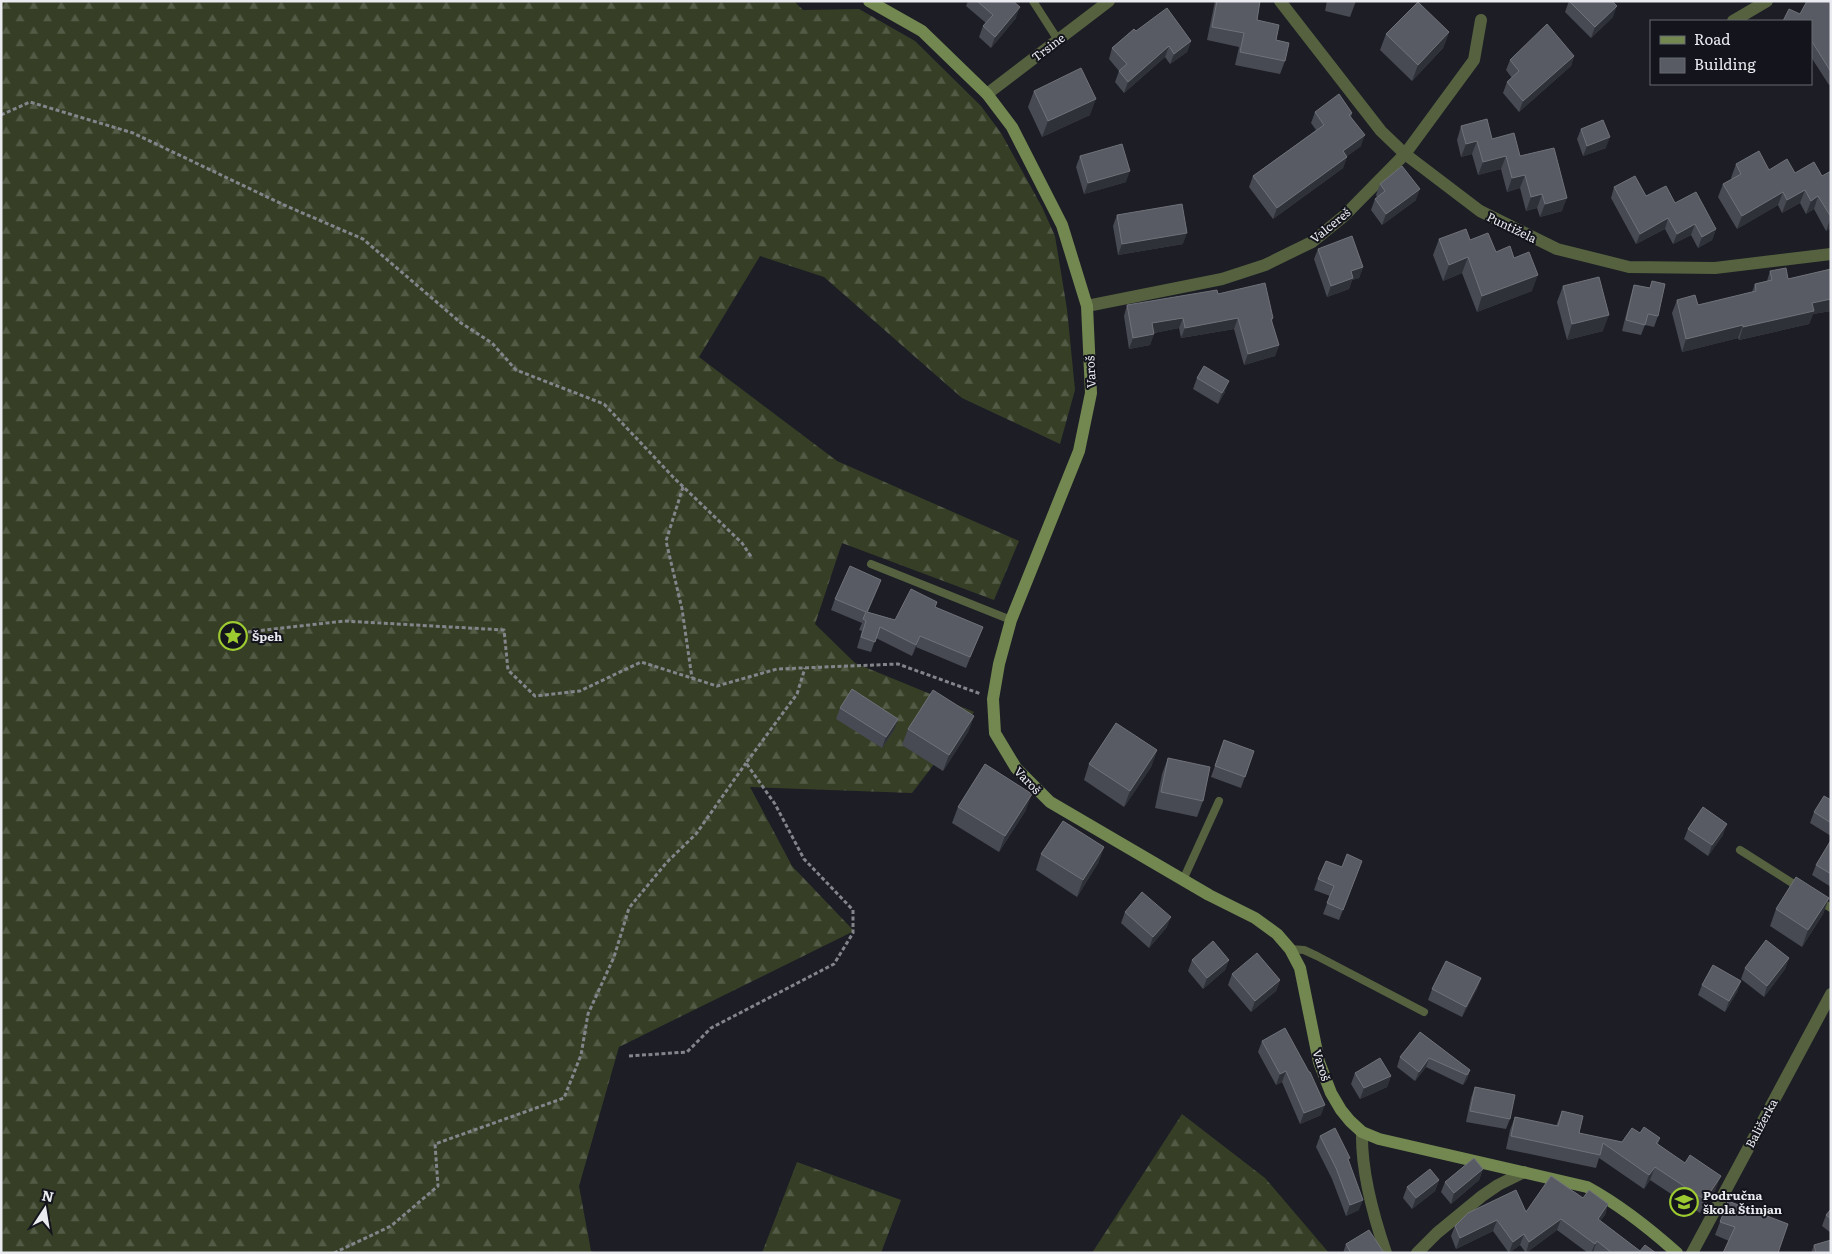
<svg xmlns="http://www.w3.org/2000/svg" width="1832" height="1254" viewBox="0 0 1832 1254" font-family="Literata,serif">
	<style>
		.forest { fill: url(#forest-firs) }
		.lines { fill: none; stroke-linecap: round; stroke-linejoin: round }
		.path { stroke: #83858b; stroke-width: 3; stroke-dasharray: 4 2.5; stroke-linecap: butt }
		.service { stroke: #55613f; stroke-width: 8 }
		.minor { stroke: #55613f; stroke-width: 12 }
		.secondary { stroke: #738750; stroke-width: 12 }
		.wall { fill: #484a53 }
		.shaded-wall { fill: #2f3139 }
		.building { fill: #595b64; stroke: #70727a }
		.labels { text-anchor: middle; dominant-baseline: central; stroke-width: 4; stroke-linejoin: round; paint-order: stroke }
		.street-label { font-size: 12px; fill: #e9ebf0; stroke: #13141c }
		.poi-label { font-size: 12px; font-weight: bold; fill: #e9ebf0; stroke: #13141c; text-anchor: start }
	</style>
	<defs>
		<pattern id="forest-firs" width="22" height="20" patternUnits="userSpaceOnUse" patternTransform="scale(1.25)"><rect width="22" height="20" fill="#363f26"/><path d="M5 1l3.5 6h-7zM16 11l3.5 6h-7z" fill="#535b46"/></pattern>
	</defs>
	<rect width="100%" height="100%" fill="#1c1d25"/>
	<!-- forest -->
	<g class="forest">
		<path d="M1,1H794L803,10L859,9L915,41L981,106L1001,133L1042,207L1055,236L1067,309L1075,390L1060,444L962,398L824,277L760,256L699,357L837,461L1019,541L994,600L842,543L815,624L855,663L974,712L912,793L750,787L792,866L854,931L619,1047L579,1186L591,1251L596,1253H1Z"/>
		<path d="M1182,1114L1265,1178L1329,1253H1092Z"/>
		<path d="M797,1162L901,1200L881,1253H762Z"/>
	</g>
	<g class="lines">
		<!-- path -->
		<g class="path">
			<path d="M1,115L30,102L133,133L284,205L363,239L461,323L492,343L516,370L604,404L675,479L742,543L752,558"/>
			<path d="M683,487L666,541L682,609L692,678"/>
			<path d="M248,632L344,621L504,630L508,670L535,696L580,691L641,662L717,686L777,669L898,664L981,694"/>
			<path d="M629,1056L687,1052L711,1028L834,964L853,933V910L804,859L775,804L746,763L797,694L805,668"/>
			<path d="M334,1253L391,1226L438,1186L435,1144L564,1098L581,1055L588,1014L614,957L629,908L667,862L696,834L746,763"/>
		</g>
		<!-- service -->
		<g class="service">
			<path d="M1033,1L1058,40"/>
			<path d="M871,564L1011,620"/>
			<path d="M1740,850L1800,888"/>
			<path d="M1183,880L1219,801"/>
			<path d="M1818,900L1831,908"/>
			<path d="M1290,949L1304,950L1317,956L1424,1012"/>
		</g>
		<!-- minor -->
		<g class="minor">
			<path d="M1280,1L1381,131L1405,154L1480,211L1557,249L1629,267L1715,268L1831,254"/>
			<path d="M1733,21L1767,1"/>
			<path d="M987,94L1109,1"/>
			<path d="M1087,306L1222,279L1265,265L1312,242L1344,216L1405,154L1474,60L1481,20"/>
			<path d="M1362,1132C1361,1172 1373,1215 1386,1253"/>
			<path d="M1417,1253L1437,1233L1482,1196L1498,1185L1524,1172"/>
			<path d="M1692,1253L1831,994"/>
		</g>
		<!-- secondary -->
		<path class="secondary" d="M869,1L922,31L987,94L1012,127L1062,225L1087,306L1091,393L1079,451L1011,620L999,664L993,699L995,733L1016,768L1050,802L1209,895L1255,918L1277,934L1290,949L1300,968L1319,1062L1331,1093L1341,1110L1350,1121L1362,1132L1379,1139L1587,1187C1620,1205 1649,1228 1677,1253"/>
	</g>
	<!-- wall -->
	<g class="wall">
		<path d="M968,1H1013L1016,18L991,48L979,37L983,26L986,23L966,6Z"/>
		<path d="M1215,1H1260L1257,20L1276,40L1285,61L1280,74L1235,65L1239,47L1207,40Z"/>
		<path d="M1327,1H1356L1350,17L1325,11Z"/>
		<path d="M1569,1L1613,17L1591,38L1565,12Z"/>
		<path d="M1831,1V84L1829,85L1811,57V21L1800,14Z"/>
		<path d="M1136,31L1191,41L1187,52L1170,64L1165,57L1124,93L1115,82L1119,71L1109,59L1112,48Z"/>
		<path d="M1449,32L1443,48L1412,81L1380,50L1386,34Z"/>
		<path d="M1574,56L1571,66L1519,112L1503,93L1507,82L1512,78L1506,70L1510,60Z"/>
		<path d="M1034,91L1090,115L1042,137L1028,107Z"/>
		<path d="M1315,112L1352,113L1351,117L1361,146L1347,156L1343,168L1273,219L1249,187L1253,176L1316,130L1311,123Z"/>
		<path d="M1461,126L1492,139L1520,156L1562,211L1540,217L1537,208L1526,211L1520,188L1507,192L1501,169L1478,175L1472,154L1461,157L1457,140Z"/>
		<path d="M1581,129L1606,148L1583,156L1577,139Z"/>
		<path d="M1080,156L1126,182L1084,194L1076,167Z"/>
		<path d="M1736,164L1769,170L1822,176L1831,171V228L1826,231L1814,209L1806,214L1800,203L1782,213L1778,205L1737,229L1718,197L1723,184L1732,179L1731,178Z"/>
		<path d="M1380,184L1416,200L1382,225L1371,210L1375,199L1377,197L1376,195Z"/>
		<path d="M1614,187L1675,203L1716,229L1712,240L1698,248L1691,235L1673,244L1665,229L1636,244L1611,198Z"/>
		<path d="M1117,215L1183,244L1118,255L1113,226Z"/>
		<path d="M1439,239L1470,240L1496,252L1514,258L1532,291L1477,312L1462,273L1443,281L1433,255Z"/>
		<path d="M1318,249L1363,267L1359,278L1352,280L1349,289L1327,297L1314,259Z"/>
		<path d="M1831,269V311L1813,314L1809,324L1739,340L1738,338L1682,352L1672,313L1677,300L1698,305L1752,292L1755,284L1767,281L1770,271L1788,279Z"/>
		<path d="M1652,281L1658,316L1654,327L1645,325L1641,335L1622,331L1631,295L1634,285L1650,288Z"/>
		<path d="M1563,286L1603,331L1567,340L1557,302Z"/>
		<path d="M1218,294L1273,318L1272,322L1279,345L1275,356L1244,365L1234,329L1181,338L1179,328L1154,333L1150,345L1129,349L1124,316L1127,305Z"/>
		<path d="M1197,378L1225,392L1218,404L1193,389Z"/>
		<path d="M881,580L868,612L895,620L937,602L935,608L983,627L966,668L916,647L912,656L876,638L871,652L857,648L862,631L859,630L862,623L831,610L835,599Z"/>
		<path d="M840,708L894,730L882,748L836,719Z"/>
		<path d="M974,716L968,732L943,771L902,745L908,729Z"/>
		<path d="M1224,740L1254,751L1241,788L1211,777Z"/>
		<path d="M1157,750L1151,767L1124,807L1084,780L1089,764Z"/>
		<path d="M1168,758L1203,801L1197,817L1155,808L1162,774Z"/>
		<path d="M1831,800V836L1810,823L1814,812Z"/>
		<path d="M958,807L1026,810L999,852L952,823Z"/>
		<path d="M1688,829L1723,835L1708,856L1684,839Z"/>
		<path d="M1831,840V887L1812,875L1816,865Z"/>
		<path d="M1104,847L1098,863L1077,897L1036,870L1041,854Z"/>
		<path d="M1342,867L1358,872L1339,920L1323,914L1330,896L1314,890L1318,879Z"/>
		<path d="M1829,898L1823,914L1802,947L1770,926L1776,909Z"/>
		<path d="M1125,912L1167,927L1149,948L1121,923Z"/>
		<path d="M1789,958L1785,969L1764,997L1741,979L1745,968Z"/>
		<path d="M1192,960H1229L1225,970L1203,989L1188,971Z"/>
		<path d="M1232,974L1280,980L1276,991L1251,1012L1228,985Z"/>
		<path d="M1481,978L1477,989L1462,1017L1428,1000L1432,989Z"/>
		<path d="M1741,981L1737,992L1725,1012L1698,995L1702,985Z"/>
		<path d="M1420,1032L1470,1070L1467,1079L1463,1085L1426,1067L1415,1081L1397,1067L1400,1057Z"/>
		<path d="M1262,1041L1321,1115L1300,1124L1282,1082L1276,1085L1258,1052Z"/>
		<path d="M1355,1073L1391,1076L1387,1087L1360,1099L1351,1084Z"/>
		<path d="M1475,1087L1510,1119L1506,1129L1466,1122L1471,1098Z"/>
		<path d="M1562,1111L1579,1133L1622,1142L1640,1133L1660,1138L1658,1144L1716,1189L1700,1213L1650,1180L1644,1189L1599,1158L1596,1168L1506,1149L1510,1130L1515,1117L1556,1126Z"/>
		<path d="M1320,1136L1349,1162L1359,1210L1346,1216L1332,1179L1316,1147Z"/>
		<path d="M1483,1169L1479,1180L1451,1204L1441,1192L1445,1182Z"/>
		<path d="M1439,1180L1435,1191L1412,1209L1403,1198L1407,1187Z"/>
		<path d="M1583,1198L1608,1204L1605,1215L1600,1221L1640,1251L1656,1253H1588L1557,1230L1526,1253L1520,1245L1509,1253L1493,1231L1456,1249L1451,1236L1455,1226L1526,1212Z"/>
		<path d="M1728,1201L1788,1224L1729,1241L1715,1235Z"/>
		<path d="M1831,1209V1233L1822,1226L1826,1215Z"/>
		<path d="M1346,1244L1384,1253H1343Z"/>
		<path d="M1814,1245L1831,1253H1811Z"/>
	</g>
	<!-- shaded-wall -->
	<g class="shaded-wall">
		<path d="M1617,6L1613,17L1591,38L1595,27Z"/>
		<path d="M1020,7L1016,18L991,48L995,37Z"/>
		<path d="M1449,32L1443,48L1412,81L1418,65Z"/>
		<path d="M1191,41L1187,52L1170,64L1174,54Z"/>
		<path d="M1169,46L1165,57L1124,93L1128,82Z"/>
		<path d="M1574,56L1571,66L1519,112L1523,101Z"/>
		<path d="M1096,99L1090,115L1042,137L1048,121Z"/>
		<path d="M1365,135L1361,146L1339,162L1343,151Z"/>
		<path d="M1610,137L1606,148L1583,156L1587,146Z"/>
		<path d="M1477,141L1472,154L1461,157L1466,144Z"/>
		<path d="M1506,156L1501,169L1478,175L1483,162Z"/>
		<path d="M1347,157L1343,168L1273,219L1277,208Z"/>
		<path d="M1130,171L1126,182L1084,194L1088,183Z"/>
		<path d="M1525,175L1520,188L1507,192L1512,178Z"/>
		<path d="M1420,189L1416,200L1382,225L1386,214Z"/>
		<path d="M1805,190L1800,203L1782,213L1787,200Z"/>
		<path d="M1783,192L1778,205L1737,229L1742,216Z"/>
		<path d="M1542,194L1537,208L1526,211L1531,197Z"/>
		<path d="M1818,196L1814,209L1806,214L1811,201Z"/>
		<path d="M1567,198L1562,211L1540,217L1545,204Z"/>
		<path d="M1831,217V228L1826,231Z"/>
		<path d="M1668,218L1665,229L1636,244L1640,234Z"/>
		<path d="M1695,224L1691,235L1673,244L1677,234Z"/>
		<path d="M1716,229L1712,240L1698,248L1702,237Z"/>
		<path d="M1187,233L1183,244L1118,255L1122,244Z"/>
		<path d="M1468,257L1462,273L1443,281L1449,265Z"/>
		<path d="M1363,267L1359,278L1352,280L1349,289L1327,297L1331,286L1351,271Z"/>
		<path d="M1538,275L1532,291L1477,312L1482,296Z"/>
		<path d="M1831,299V311L1813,314L1809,324L1739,340L1743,327L1812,303Z"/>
		<path d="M1609,315L1603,331L1567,340L1572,324Z"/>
		<path d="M1183,318L1179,328L1148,334L1152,323Z"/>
		<path d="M1238,318L1234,329L1181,338L1185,328Z"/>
		<path d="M1743,325L1738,338L1682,352L1686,339Z"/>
		<path d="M1154,334L1150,345L1129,349L1133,338Z"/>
		<path d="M1279,345L1275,356L1244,365L1248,354Z"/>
		<path d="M1229,381L1225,392L1218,404L1222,393Z"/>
		<path d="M881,580L877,591L863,623L867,612Z"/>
		<path d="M920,636L916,647L912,656L916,645Z"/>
		<path d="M974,716L968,732L943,771L949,755Z"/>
		<path d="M898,719L894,730L882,748L886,737Z"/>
		<path d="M1157,750L1151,767L1124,807L1130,791Z"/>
		<path d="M1032,794L1026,810L999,852L1005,836Z"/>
		<path d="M1727,824L1723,835L1708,856L1712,845Z"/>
		<path d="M1104,847L1098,863L1077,897L1083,880Z"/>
		<path d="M1829,898L1823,914L1802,947L1808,930Z"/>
		<path d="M1171,917L1167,927L1149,948L1153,937Z"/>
		<path d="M1789,958L1785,969L1764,997L1767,986Z"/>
		<path d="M1229,960L1225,970L1203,989L1207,978Z"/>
		<path d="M1481,978L1477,989L1462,1017L1466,1007Z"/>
		<path d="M1280,980L1276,991L1251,1012L1255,1001Z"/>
		<path d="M1741,981L1737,992L1725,1012L1729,1001Z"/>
		<path d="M1429,1058L1426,1067L1415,1081L1419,1072Z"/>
		<path d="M1470,1070L1467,1079L1463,1085L1467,1075Z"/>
		<path d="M1286,1071L1282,1082L1276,1085L1280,1074Z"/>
		<path d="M1391,1076L1387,1087L1360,1099L1364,1088Z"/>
		<path d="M1325,1105L1321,1115L1300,1124L1304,1113Z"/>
		<path d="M1655,1167L1650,1180L1644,1189L1649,1175Z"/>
		<path d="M1483,1169L1479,1180L1451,1204L1454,1193Z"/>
		<path d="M1721,1176L1716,1189L1700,1213L1705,1200Z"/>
		<path d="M1439,1180L1435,1191L1412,1209L1416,1198Z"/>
		<path d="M1363,1200L1359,1210L1346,1216L1350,1205Z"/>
		<path d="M1608,1204L1605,1215L1594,1229L1598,1219Z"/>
		<path d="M1561,1219L1557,1230L1526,1253L1529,1242Z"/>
		<path d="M1497,1220L1493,1231L1456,1249L1460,1238Z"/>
		<path d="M1524,1234L1520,1245L1509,1253L1513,1242Z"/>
		<path d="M1597,1241L1593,1252L1591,1253L1595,1244Z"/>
	</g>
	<!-- building -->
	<g class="building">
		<path d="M977,1H1013L1020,7L995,37L983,26L993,15Z"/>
		<path d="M1217,1H1260L1257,20L1279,25L1276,40L1289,43L1285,61L1240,52L1244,33L1212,27Z"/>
		<path d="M1569,1H1612L1617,6L1595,27Z"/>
		<path d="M1807,1H1831V72L1811,40V21H1783L1789,9L1800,14Z"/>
		<path d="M1418,2L1449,32L1418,65L1386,34Z"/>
		<path d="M1167,8L1191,41L1174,54L1169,46L1128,82L1119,71L1127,64L1112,48L1134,29L1136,31Z"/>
		<path d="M1547,24L1574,56L1523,101L1507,82L1519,71L1510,60Z"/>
		<path d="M1081,68L1096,99L1048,121L1034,91Z"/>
		<path d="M1339,94L1352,113L1349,115L1365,135L1343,151L1347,157L1277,208L1253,176L1324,125L1315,112Z"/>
		<path d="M1487,119L1492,139L1514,133L1520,156L1554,148L1567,198L1545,204L1542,194L1531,197L1525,175L1512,178L1506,156L1483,162L1477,141L1466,144L1461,126Z"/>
		<path d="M1603,120L1610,137L1587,146L1581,129Z"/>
		<path d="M1122,144L1130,171L1088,183L1080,156Z"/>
		<path d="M1759,151L1769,170L1787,159L1795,173L1814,162L1822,176L1831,171V217L1818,196L1811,201L1805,190L1787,200L1783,192L1742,216L1723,184L1741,174L1736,164Z"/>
		<path d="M1402,166L1420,189L1386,214L1375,199L1385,191L1380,184Z"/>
		<path d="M1635,176L1646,196L1666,186L1675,203L1696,192L1716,229L1702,237L1695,224L1677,234L1668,218L1640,234L1614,187Z"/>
		<path d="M1182,204L1187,233L1122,244L1117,215Z"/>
		<path d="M1466,229L1470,240L1488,233L1496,252L1510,246L1514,258L1529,252L1538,275L1482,296L1468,257L1449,265L1439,239Z"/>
		<path d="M1352,236L1363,267L1351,271L1353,278L1331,286L1318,249Z"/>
		<path d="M1786,268L1788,279L1831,269V299L1812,303L1814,311L1743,327V325L1686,339L1677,300L1695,295L1698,305L1756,291L1755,284L1772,280L1770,271Z"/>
		<path d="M1599,277L1609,315L1572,324L1563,286Z"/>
		<path d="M1652,281L1665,284L1658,316L1648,314L1645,325L1626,320L1634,285L1650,288Z"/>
		<path d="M1265,283L1273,318L1271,319L1279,345L1248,354L1238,318L1185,328L1183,318L1152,323L1154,334L1133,338L1127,305L1217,290L1218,294Z"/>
		<path d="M1204,366L1229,381L1222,393L1197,378Z"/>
		<path d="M850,566L881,580L867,612L895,620L911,589L937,602L935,607L983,627L970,657L920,636L916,645L880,627L875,642L861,637L866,621L863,619L866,612L835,599Z"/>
		<path d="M852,689L898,719L886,737L840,708Z"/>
		<path d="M933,690L974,716L949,755L908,729Z"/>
		<path d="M1116,723L1157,750L1130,791L1089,764Z"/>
		<path d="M1224,740L1254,751L1245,777L1215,766Z"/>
		<path d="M1168,758L1210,767L1203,801L1161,792Z"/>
		<path d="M985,764L1032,794L1005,836L958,807Z"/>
		<path d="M1824,796L1831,800V823L1814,812Z"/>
		<path d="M1703,807L1727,824L1712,845L1688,829Z"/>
		<path d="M1063,821L1104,847L1083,880L1041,854Z"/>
		<path d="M1831,840V874L1816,865Z"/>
		<path d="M1347,854L1362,861L1343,910L1327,903L1334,886L1318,879L1326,861L1342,867Z"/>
		<path d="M1796,877L1829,898L1808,930L1776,909Z"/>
		<path d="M1142,892L1171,917L1153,937L1125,912Z"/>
		<path d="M1766,940L1789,958L1767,986L1745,968Z"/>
		<path d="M1213,941L1229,960L1207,978L1192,960Z"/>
		<path d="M1257,953L1280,980L1255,1001L1232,974Z"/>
		<path d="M1446,961L1481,978L1466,1007L1432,989Z"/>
		<path d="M1713,965L1741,981L1729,1001L1702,985Z"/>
		<path d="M1285,1028L1309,1072H1310L1325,1105L1304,1113L1286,1071L1280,1074L1262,1041Z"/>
		<path d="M1420,1032L1470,1070L1467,1075L1429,1058L1419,1072L1400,1057Z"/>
		<path d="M1380,1058L1391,1076L1364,1088L1355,1073Z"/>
		<path d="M1475,1087L1515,1095L1510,1119L1470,1111Z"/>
		<path d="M1562,1111L1583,1116L1579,1133L1622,1142L1632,1128L1640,1133L1644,1127L1660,1138L1656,1143L1685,1163L1690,1155L1721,1176L1705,1200L1655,1167L1649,1175L1603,1143L1600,1155L1511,1136L1515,1117L1558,1126Z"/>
		<path d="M1335,1128L1350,1158L1348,1159L1363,1200L1350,1205L1336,1168L1320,1136Z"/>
		<path d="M1474,1158L1483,1169L1454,1193L1445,1182Z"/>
		<path d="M1430,1169L1439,1180L1416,1198L1407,1187Z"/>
		<path d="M1551,1176L1583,1198L1589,1190L1608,1204L1598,1219L1640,1251L1645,1245L1656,1253H1612L1597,1241L1595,1244L1561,1219L1529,1242L1524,1234L1513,1242L1497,1220L1460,1238L1455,1226L1468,1213L1516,1190L1526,1212Z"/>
		<path d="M1728,1201L1788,1224L1778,1253H1723L1735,1227L1720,1222Z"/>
		<path d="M1831,1209V1219L1826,1215Z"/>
		<path d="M1369,1230L1384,1253H1351L1346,1244Z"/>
		<path d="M1831,1240V1253H1816L1814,1245Z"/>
	</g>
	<!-- icons -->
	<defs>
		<symbol id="sight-ring" viewBox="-11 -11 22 22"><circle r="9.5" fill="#13141c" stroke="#9dca30" stroke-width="1.5"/><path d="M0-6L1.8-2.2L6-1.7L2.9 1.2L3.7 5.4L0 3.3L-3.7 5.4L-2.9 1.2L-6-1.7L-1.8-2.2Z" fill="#9dca30"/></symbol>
		<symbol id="school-ring" viewBox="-11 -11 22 22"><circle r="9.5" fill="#13141c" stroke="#9dca30" stroke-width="1.5"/><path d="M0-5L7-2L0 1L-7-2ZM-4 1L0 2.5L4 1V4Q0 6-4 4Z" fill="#9dca30"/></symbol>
	</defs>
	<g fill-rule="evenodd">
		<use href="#sight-ring" x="217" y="620" width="32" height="32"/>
		<use href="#school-ring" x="1668" y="1186" width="32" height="32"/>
	</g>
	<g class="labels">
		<!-- street labels -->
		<g class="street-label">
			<text transform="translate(1048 47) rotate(-37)">Trsine</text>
			<text transform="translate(1330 225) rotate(-39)">Valcereš</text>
			<text transform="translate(1512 227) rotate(26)">Puntižela</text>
			<text transform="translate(1090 372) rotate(-93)">Varoš</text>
			<text transform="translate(1028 780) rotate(46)">Varoš</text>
			<text transform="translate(1322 1065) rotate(72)">Varoš</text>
			<text transform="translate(1761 1123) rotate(-62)">Baližerka</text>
		</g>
		<!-- poi labels -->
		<g class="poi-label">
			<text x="252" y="636">Špeh</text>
			<text x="1703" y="1195">Područna<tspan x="1703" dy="14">škola Štinjan</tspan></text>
		</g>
	</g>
	<!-- border -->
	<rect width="1832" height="1254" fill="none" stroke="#e9ebf0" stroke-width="5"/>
	<!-- legend -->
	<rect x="1650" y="20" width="162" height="65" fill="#13141c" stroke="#696a71"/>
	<rect x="1660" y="36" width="25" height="8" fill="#738750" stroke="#696a71"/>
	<text x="1694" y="45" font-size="15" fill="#e9ebf0">Road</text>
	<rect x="1660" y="58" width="25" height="15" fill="#595b64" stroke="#696a71"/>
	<text x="1694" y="70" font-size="15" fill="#e9ebf0">Building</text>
	<!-- north arrow -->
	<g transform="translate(45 1209) rotate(12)" stroke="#13141c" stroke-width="4" paint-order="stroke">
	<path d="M0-4L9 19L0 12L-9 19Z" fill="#e9ebf0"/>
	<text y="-8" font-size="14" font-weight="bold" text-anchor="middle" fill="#e9ebf0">N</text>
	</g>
</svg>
